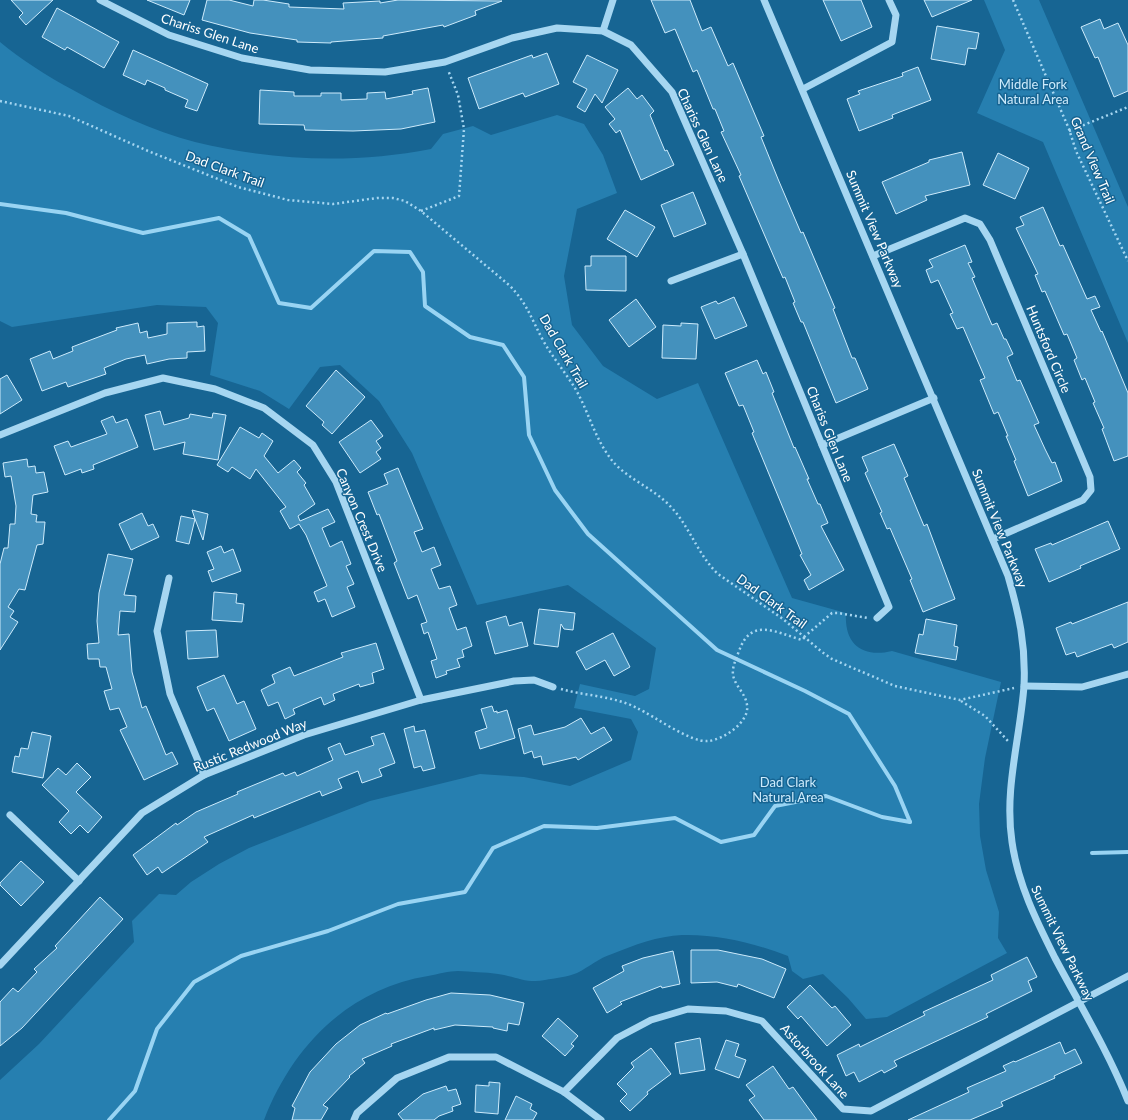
<svg xmlns="http://www.w3.org/2000/svg" width="1128" height="1120" viewBox="0 0 1128 1120" font-family="Lato,sans-serif">
	<style>
		.green { fill: #267fb0 }
		.lines { fill: none; stroke-linecap: round; stroke-linejoin: round }
		.stream { stroke: #99d4f3; stroke-width: 4 }
		.building { fill: #4491bd; stroke: #cdebfc }
		.path { stroke: #a6d6f1; stroke-width: 2.5; stroke-dasharray: 2 3; stroke-linecap: butt }
		.minor { stroke: #a6d6f1; stroke-width: 7 }
		.labels { text-anchor: middle; dominant-baseline: central; stroke-width: 3; stroke-linejoin: round; paint-order: stroke }
		.street-label { font-size: 13px; fill: #fff; stroke: #176593 }
		.park-label { font-size: 13px; fill: #cdebfc; stroke: #176593 }
	</style>
	<rect width="100%" height="100%" fill="#176593"/>
	<!-- green -->
	<g class="green">
		<path d="M984,0H1039L1128,207V343L1043,142L977,113L1005,50Z"/>
		<path d="M0,42C22,60 47,76 73,90C110,111 153,131 195,142C272,161 354,164 431,149L443,134L473,126L491,135L557,115L584,124L603,155L617,193L577,209L564,276L572,325L603,366L657,399L698,383L792,598L846,613C844,645 863,658 892,651L1001,682L985,758L979,804L980,836L986,870L999,912L998,938L1007,953L887,1017L866,1019L848,998L823,974L803,979L792,971L788,956C754,943 718,934 682,935C658,936 634,945 612,954C599,958 589,967 577,973C568,977 555,978 545,980C528,984 514,976 498,974C485,972 471,972 458,971C449,971 438,974 428,976C348,989 292,1047 264,1120H0V1080L39,1044L134,942L132,921L159,894L176,895L191,882L219,864L249,848L370,801L480,774L524,777L570,786L631,760L638,732L631,719L574,708L580,684L635,696L649,689L656,648L568,585L477,605L412,453L379,401L340,365L320,367L289,409L260,391L210,375L218,323L206,307L157,305L12,327L0,321Z"/>
	</g>
	<g class="lines">
		<!-- stream -->
		<g class="stream">
			<path d="M0,204L66,213L143,233L219,218L249,236L279,303L311,308L374,251L410,252L423,272L425,306L470,337L503,345L524,377L529,435L555,490L588,534L717,650L805,691L849,714L895,786L910,822"/>
			<path d="M1092,853L1128,852"/>
			<path d="M109,1120L135,1091L157,1029L194,982L241,956L328,931L398,904L465,892L493,848L544,826L597,828L675,818L721,842L754,835L775,806L826,796L882,817L910,822"/>
		</g>
	</g>
	<!-- building -->
	<g class="building">
		<path d="M11,0H53L26,25L19,17L23,13Z"/>
		<path d="M147,0H190L184,15Z"/>
		<path d="M207,0H229L253,6L254,0H263L289,4V7L344,9L343,3L380,1V3L398,0L502,1L475,11L476,15L444,27L443,25L383,36V38L331,42V43L297,42V40L250,33L202,20Z"/>
		<path d="M651,0H690L702,31L711,27L728,66L733,63L764,136L761,137L778,179L801,233L803,232L835,308L833,309L852,358H855L868,389L836,403L803,322H801L793,303L795,302L785,277L783,278L739,176L741,175L721,132L724,131L715,109H713L697,70L693,72L675,29L665,33Z"/>
		<path d="M823,0H861L872,27L841,41Z"/>
		<path d="M924,0H972L932,17Z"/>
		<path d="M57,8L119,42L104,68L67,47L65,50L42,37Z"/>
		<path d="M1100,19L1104,29L1118,23L1128,45V91L1114,97L1098,57L1095,58L1081,27Z"/>
		<path d="M937,26L979,33L976,49L968,48L965,65L931,59Z"/>
		<path d="M133,50L208,84L197,111L185,107L188,100L165,90V88L147,80L145,85L123,75Z"/>
		<path d="M547,53L559,84L525,97L523,93L479,109L468,78L532,55L533,58Z"/>
		<path d="M587,55L618,70L602,103L595,94L585,112L577,107L587,89L573,82Z"/>
		<path d="M918,67L931,100L892,115L893,118L859,131L847,99L860,94L858,91L903,76L902,73Z"/>
		<path d="M428,88L435,122L401,129L353,131L305,130L304,125L259,124L260,90L294,92V96H321V93H341V100L367,99V93L385,92L386,99L413,94L412,91Z"/>
		<path d="M628,88L637,99L642,95L654,111L650,115L665,151L667,150L674,165L641,180L620,130L616,133L609,124L615,119L605,107Z"/>
		<path d="M962,152L970,185L925,196L927,200L896,214L882,182L929,162V160Z"/>
		<path d="M998,153L1029,168L1015,199L983,185Z"/>
		<path d="M693,192L706,224L674,237L661,205Z"/>
		<path d="M1043,207L1060,246L1063,245L1087,299L1095,296L1100,307L1091,310L1101,332L1102,331L1128,393V456L1114,461L1102,429L1104,428L1093,403L1095,402L1085,378L1082,380L1074,360L1077,358L1067,334L1064,335L1045,291L1042,292L1035,275L1038,274L1016,228L1024,225L1020,217Z"/>
		<path d="M625,210L655,227L637,257L607,239Z"/>
		<path d="M965,245L972,262L968,263L975,277L972,278L992,325L997,323L1004,339H1006L1013,354L1007,357L1017,381L1020,380L1039,423L1034,425L1045,449L1052,463L1055,462L1062,481L1028,496L1014,461L1016,460L1006,436H1008L998,412L994,414L980,380L985,378L963,327L957,329L950,314L953,313L938,280L931,283L926,270L933,267L929,260Z"/>
		<path d="M591,256H626V291L586,290L585,266H591Z"/>
		<path d="M734,297L747,326L715,339L701,307L716,301L718,304Z"/>
		<path d="M636,299L656,327L629,347L609,320Z"/>
		<path d="M197,322V327L204,326L205,351L187,352V358L169,359L147,364L145,355L126,359L104,368L106,374L68,387L66,382L42,391L30,359L50,351L53,359L73,351L72,347L117,330L116,328L138,323L140,333L147,331L148,338L167,334V323Z"/>
		<path d="M681,323L698,324L696,359L662,358L663,325L681,326Z"/>
		<path d="M757,360L763,374L766,372L774,392L772,393L794,448L795,447L809,479H807L818,504H820L828,523L821,526L844,570L809,590L804,580L811,575L800,555L802,554L752,433L754,432L743,405L739,406L725,373Z"/>
		<path d="M336,370L365,397L332,434L322,425L324,422L306,406Z"/>
		<path d="M7,375L22,400L0,414V379Z"/>
		<path d="M160,411L164,425L189,418L190,414L212,418L213,413L226,415L218,460L183,454L185,442L154,450L145,415Z"/>
		<path d="M113,416L116,423L127,419L138,447L93,465L94,469L82,473L81,469L65,475L54,446L68,441L71,447L107,434L101,421Z"/>
		<path d="M371,420L383,436L376,441L381,448L376,452L381,459L360,473L339,442Z"/>
		<path d="M240,427L259,438L262,433L273,441L264,456L278,473L294,460L301,468L297,472L306,483L304,485L315,504L298,516L300,521L328,509L335,522L322,528L330,547L342,541L351,564L346,566L354,584L347,587L355,607L332,617L325,599L318,602L314,592L327,586L306,535L299,524L290,529L280,511L286,507L256,469L250,479L232,467L228,472L217,465Z"/>
		<path d="M894,444L908,476L904,478L924,526L927,524L955,599L923,612L910,580L912,579L890,528L887,529L880,513L882,512L865,473L868,471L862,457Z"/>
		<path d="M27,459L28,467L35,466L36,473L44,472L48,492L33,495L31,514L37,515L36,522H45L43,544L37,545L25,590L19,589L8,607L14,611L10,617L18,622L0,650V564L4,548H8L10,524H15L16,506L11,476L5,477L3,463Z"/>
		<path d="M398,468L423,529L414,532L422,552L434,547L441,565L431,569L439,589L450,586L457,605L449,608L457,630L466,627L472,646L462,650L464,657L457,659L460,667L446,671L447,674L436,678L431,661L437,659L428,632L424,634L421,624L427,622L417,595L408,599L394,563L397,561L379,514L377,515L368,492L388,484L384,474Z"/>
		<path d="M192,510L208,514L203,540L195,519L189,544L176,541L181,516L195,519Z"/>
		<path d="M142,513L148,526L153,524L159,537L131,550L119,524Z"/>
		<path d="M1108,521L1120,549L1080,566L1081,568L1049,582L1035,549L1051,543L1052,545Z"/>
		<path d="M221,546L224,553L233,549L241,571L212,582L208,571L214,569L207,552Z"/>
		<path d="M108,554L133,559L124,595L136,596L135,612L120,611L118,635L129,634L132,672L142,708L146,706L166,755L172,752L178,764L144,780L120,730L127,727L119,708L110,710L104,691L112,689L106,667H100L99,659H88L87,644L99,643L97,621L99,593Z"/>
		<path d="M214,592L237,594L236,603L244,604L242,622L212,620Z"/>
		<path d="M1128,602V642L1114,648L1112,644L1077,657L1075,652L1066,655L1056,628L1071,622L1072,624Z"/>
		<path d="M539,609L575,613L573,630L564,629L561,624L558,647L534,644Z"/>
		<path d="M506,616L509,626L522,622L528,646L495,654L486,622Z"/>
		<path d="M926,619L957,625L954,646L958,647L956,660L915,653L919,634L923,635Z"/>
		<path d="M216,630L218,657L188,659L186,631Z"/>
		<path d="M613,633L630,667L614,676L605,660L586,670L576,652Z"/>
		<path d="M376,643L384,669L372,673L374,683L360,687L359,684L333,694L335,700L324,705L321,697L293,709L295,714L285,719L278,702L268,706L261,690L275,683L272,675L290,667L294,676L343,657L341,653Z"/>
		<path d="M224,675L237,704L244,701L256,729L229,741L214,708L207,711L197,687Z"/>
		<path d="M492,706L494,712L497,711V713L507,710L515,738L480,749L475,732L487,728L481,709Z"/>
		<path d="M581,718L591,734L604,727L612,740L578,760L576,757L543,765L541,756L534,758L532,751L524,754L518,729L531,725L534,735L565,727Z"/>
		<path d="M414,726L415,732L425,730L435,768L423,771L421,766L414,768L404,729Z"/>
		<path d="M32,732L51,736L43,778L12,772L15,756L19,757L21,748L28,749Z"/>
		<path d="M384,733L395,763L379,769L382,776L362,783L358,771L338,779L342,788L322,796L320,791L254,818L253,815L204,837L208,842L162,873L158,867L147,875L133,855L176,823L177,825L196,812L238,794L237,792L283,773L285,776L295,772L297,776L333,760L328,748L340,743L345,755L374,745L371,737Z"/>
		<path d="M77,763L91,777L76,792L102,817L88,833L80,825L71,834L59,822L69,811L42,785L58,768L66,775Z"/>
		<path d="M21,861L44,882L21,906L0,885V883Z"/>
		<path d="M100,897L123,919L22,1028L0,1046V1002L13,988L18,992L37,972L34,969L57,948L55,946Z"/>
		<path d="M691,950H718L762,959L786,969L774,998L738,984L737,987L717,982L691,983Z"/>
		<path d="M673,951L680,984L662,988L661,986L620,1002L622,1004L607,1013L593,988L624,971L622,966L643,958Z"/>
		<path d="M1027,957L1037,977L1028,981L1032,991L986,1014L988,1017L894,1061L897,1066L884,1073L882,1070L859,1082L854,1072L846,1076L837,1055L859,1044L860,1047L925,1015L923,1012L993,980L991,975Z"/>
		<path d="M810,985L832,1008L835,1006L851,1025L827,1046L801,1016L798,1019L787,1007Z"/>
		<path d="M451,993L490,995L524,1003L519,1025L508,1023L507,1031L493,1028V1027L455,1025L434,1030V1028L391,1044L392,1046L362,1059L365,1063L349,1076L350,1077L323,1105L328,1108L321,1120H292L295,1108L292,1106L310,1072L336,1044L360,1025L386,1013L387,1014L426,1000Z"/>
		<path d="M558,1018L578,1036L571,1044L574,1046L565,1056L542,1036Z"/>
		<path d="M700,1038L705,1070L680,1074L675,1043Z"/>
		<path d="M726,1040L739,1044L735,1056L746,1060L739,1078L715,1069Z"/>
		<path d="M1060,1042L1065,1054L1075,1049L1082,1063L1054,1076L1055,1078L1001,1102L1003,1106L970,1120H908L969,1092L967,1088L1006,1071L1003,1066L1014,1061L1015,1062Z"/>
		<path d="M651,1048L671,1074L647,1092L648,1094L630,1111L620,1101L627,1094L617,1084L634,1067L631,1063Z"/>
		<path d="M773,1066L789,1089L793,1087L817,1120H764L749,1100L755,1096L746,1085Z"/>
		<path d="M489,1082L500,1083L498,1114L475,1112L476,1085L489,1086Z"/>
		<path d="M446,1086L448,1091L456,1089L461,1104L452,1107L453,1111L439,1116L434,1120H403L398,1114L423,1094Z"/>
		<path d="M516,1096L532,1104L530,1109L537,1113L533,1120H505Z"/>
	</g>
	<g class="lines">
		<!-- path -->
		<g class="path">
			<path d="M1013,0L1069,129L1076,151L1128,261"/>
			<path d="M0,101L69,116L148,151L238,187L288,200L333,204L377,198H393L405,201L421,211L509,285C528,304 531,319 544,342C553,358 566,373 576,390C588,411 594,435 608,455C623,478 653,487 671,507C690,527 698,555 718,574L783,619L822,652L832,659L895,686L960,700L1014,688"/>
			<path d="M1069,131L1128,107"/>
			<path d="M421,211L459,196L464,129L458,95L448,70"/>
			<path d="M804,637L832,613H838L868,618"/>
			<path d="M561,689C586,696 614,696 637,708C654,716 691,743 708,741C723,740 750,722 747,705C746,694 735,686 733,675C732,667 736,659 739,651C751,617 775,632 802,640L805,637"/>
			<path d="M961,701L985,716L1008,741"/>
		</g>
		<!-- minor -->
		<g class="minor">
			<path d="M100,0L169,35L242,58L310,70L385,72L445,62L512,38L557,28L603,31L631,45L672,92L743,254L889,607L877,618"/>
			<path d="M764,0L1008,576C1019,614 1026,645 1024,686C1020,739 1004,789 1012,842C1018,884 1036,920 1055,958C1080,1005 1108,1051 1128,1101"/>
			<path d="M603,31L613,0"/>
			<path d="M803,89L892,42L896,15L889,0"/>
			<path d="M873,256L965,218L980,224L990,240L1090,477L1091,490L1083,500L993,539"/>
			<path d="M671,281L743,254"/>
			<path d="M0,435L105,393L163,378L215,389L264,408L313,445L336,482L421,700"/>
			<path d="M822,445L934,398"/>
			<path d="M169,578L157,631L170,694L204,775"/>
			<path d="M1024,686L1082,687L1128,674"/>
			<path d="M10,815L79,881"/>
			<path d="M0,965L142,813L204,775L304,735L421,700L514,681L534,680L553,687"/>
			<path d="M564,1092L617,1038L651,1020L688,1009L726,1011L762,1021L843,1109L871,1111L1128,976"/>
			<path d="M354,1120L357,1113L397,1078L449,1057H496L564,1092L601,1120"/>
		</g>
	</g>
	<g class="labels">
		<!-- street labels -->
		<g class="street-label">
			<text transform="translate(210 33) rotate(18)">Chariss Glen Lane</text>
			<text transform="translate(703 135) rotate(65)">Chariss Glen Lane</text>
			<text transform="translate(1093 160) rotate(67)">Grand View Trail</text>
			<text transform="translate(225 169) rotate(20)">Dad Clark Trail</text>
			<text transform="translate(875 229) rotate(67)">Summit View Parkway</text>
			<text transform="translate(1049 349) rotate(67)">Huntsford Circle</text>
			<text transform="translate(564 351) rotate(60)">Dad Clark Trail</text>
			<text transform="translate(830 434) rotate(68)">Chariss Glen Lane</text>
			<text transform="translate(362 520) rotate(67)">Canyon Crest Drive</text>
			<text transform="translate(1000 528) rotate(68)">Summit View Parkway</text>
			<text transform="translate(772 601) rotate(36)">Dad Clark Trail</text>
			<text transform="translate(250 745) rotate(-22)">Rustic Redwood Way</text>
			<text transform="translate(1063 943) rotate(64)">Summit View Parkway</text>
			<text transform="translate(815 1061) rotate(48)">Astorbrook Lane</text>
		</g>
		<!-- park labels -->
		<g class="park-label">
			<text x="1033" y="84">Middle Fork<tspan x="1033" dy="15">Natural Area</tspan></text>
			<text x="788" y="782">Dad Clark<tspan x="788" dy="15">Natural Area</tspan></text>
		</g>
	</g>
</svg>
